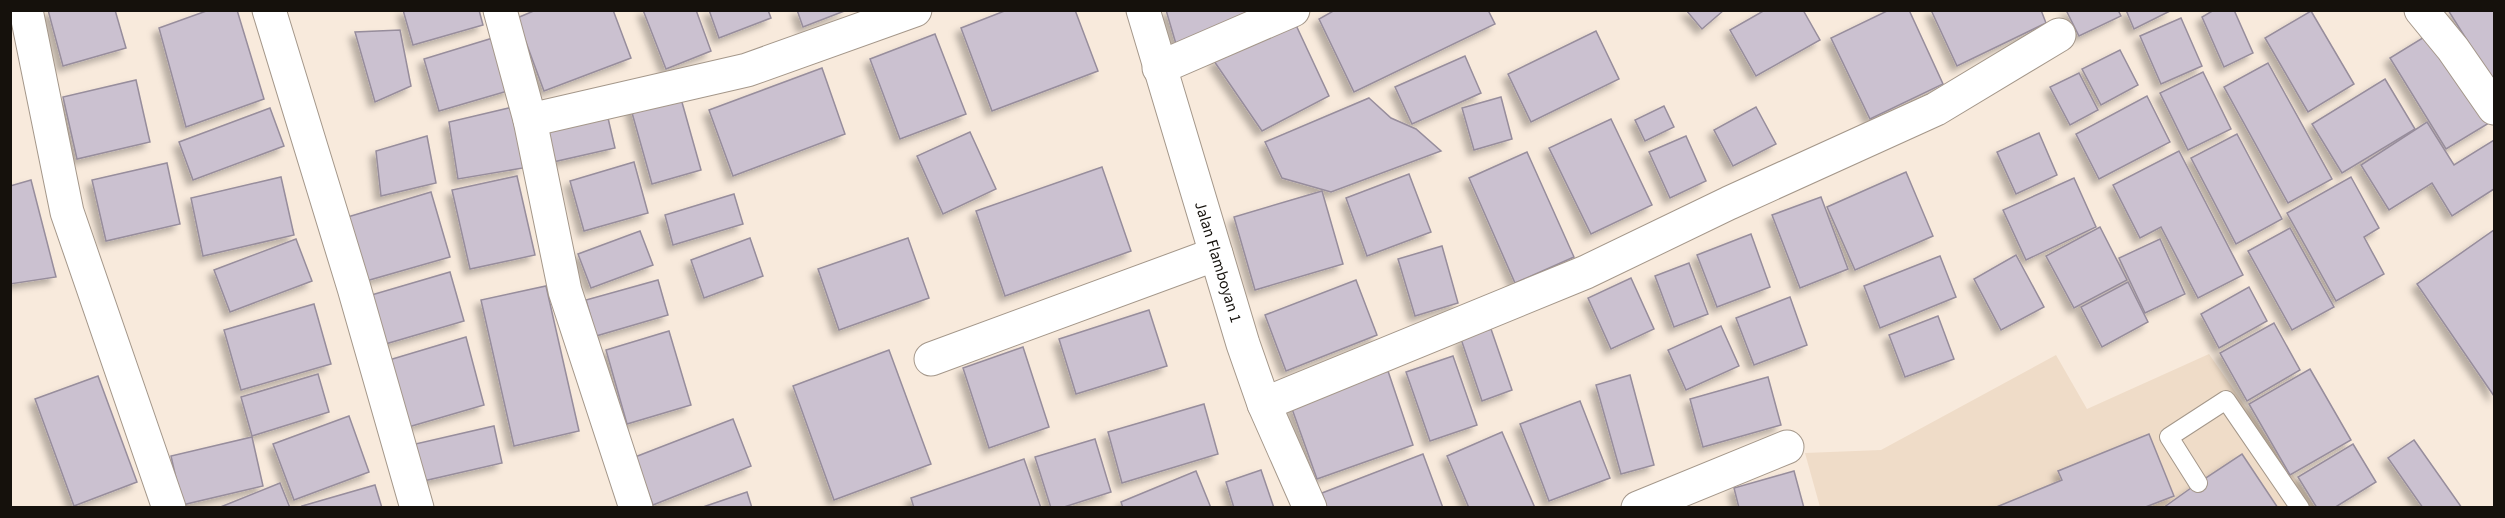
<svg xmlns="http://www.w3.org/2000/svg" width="2505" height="518" viewBox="0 0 2505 518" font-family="'Source Sans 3',sans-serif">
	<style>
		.built { fill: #efdcc8 }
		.building { fill: #cbc1d0; stroke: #978d9c; stroke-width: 1.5; filter: url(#shadow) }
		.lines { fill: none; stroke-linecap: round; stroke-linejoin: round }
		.lane-casing { stroke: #a4978a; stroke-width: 20 }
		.street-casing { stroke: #a4978a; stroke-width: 35 }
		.lane { stroke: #fff; stroke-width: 18 }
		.street { stroke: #fff; stroke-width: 33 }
		.labels { text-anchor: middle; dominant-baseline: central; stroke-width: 5; stroke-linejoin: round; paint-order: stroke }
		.street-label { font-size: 16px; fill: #15110c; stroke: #fff }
	</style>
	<defs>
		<filter id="shadow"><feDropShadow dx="-5.5" dy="5.5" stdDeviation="3" flood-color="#0004"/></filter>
	</defs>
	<rect width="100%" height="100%" fill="#f8eadc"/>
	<!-- built -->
	<path class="built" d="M2209,354L2315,507H1820L1805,453L1881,450L2056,355L2087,409Z"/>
	<!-- building -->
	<g class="building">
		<path d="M48,10H115L126,48L63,66Z"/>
		<path d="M209,10H237L264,99L186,127L159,28Z"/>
		<path d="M403,10H479L483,25L413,45Z"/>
		<path d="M536,10H613L631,58L544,91L517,18Z"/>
		<path d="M643,10H696L711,51L666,69Z"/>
		<path d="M709,10H768L771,18L719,38Z"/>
		<path d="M797,10H847L803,27Z"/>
		<path d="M1007,10H1075L1098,71L992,111L961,28Z"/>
		<path d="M1166,10H1274L1176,44Z"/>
		<path d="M1335,10H1488L1495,24L1354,92L1319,19Z"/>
		<path d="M1686,10H1724L1702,29Z"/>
		<path d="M1765,10H1803L1820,40L1756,76L1730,30Z"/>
		<path d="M1889,10H1909L1943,84L1870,119L1831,38Z"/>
		<path d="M1931,10H2041L2046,23L1957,66Z"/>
		<path d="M2066,10H2118L2121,16L2079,36Z"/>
		<path d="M2126,10H2172L2134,29Z"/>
		<path d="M2214,10H2234L2253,53L2224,67L2202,17Z"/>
		<path d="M2448,10H2494V83Z"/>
		<path d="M2311,11L2354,84L2308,112L2265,38Z"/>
		<path d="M2181,18L2202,66L2161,84L2140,36Z"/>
		<path d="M1295,23L1329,96L1262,131L1214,61Z"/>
		<path d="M400,30L411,86L375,102L355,32Z"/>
		<path d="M1596,31L1619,79L1531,122L1508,74Z"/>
		<path d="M2434,31L2489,123L2446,149L2390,58Z"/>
		<path d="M935,34L966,114L900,139L870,59Z"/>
		<path d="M496,37L511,90L439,111L424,59Z"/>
		<path d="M2120,50L2138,85L2101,105L2082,69Z"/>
		<path d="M1465,56L1481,93L1412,124L1395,87Z"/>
		<path d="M2268,63L2332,179L2288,203L2224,87Z"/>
		<path d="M822,68L845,134L733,176L709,110Z"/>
		<path d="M2203,72L2231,129L2188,150L2160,93Z"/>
		<path d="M2079,73L2098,110L2070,125L2050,87Z"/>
		<path d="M2385,79L2415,129L2342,173L2312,124Z"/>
		<path d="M136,80L150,142L77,159L63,97Z"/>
		<path d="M678,88L701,170L652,184L629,102Z"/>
		<path d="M2147,96L2170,142L2099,179L2076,134Z"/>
		<path d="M1501,97L1512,139L1474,150L1462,108Z"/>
		<path d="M1369,98L1391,118L1416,129L1441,151L1331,192L1282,178L1265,142Z"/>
		<path d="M1664,106L1674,127L1645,141L1635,120Z"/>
		<path d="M513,107L523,168L458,179L449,122Z"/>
		<path d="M1756,107L1776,144L1733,166L1714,130Z"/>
		<path d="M270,108L284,146L193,180L179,142Z"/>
		<path d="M608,118L615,148L553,162L546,132Z"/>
		<path d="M1611,119L1652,205L1591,234L1549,148Z"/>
		<path d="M2427,122L2454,165L2494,140V189L2452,216L2432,183L2389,210L2361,165Z"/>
		<path d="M970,132L996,189L943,214L917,156Z"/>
		<path d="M2039,133L2057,175L2016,194L1997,152Z"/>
		<path d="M2237,134L2282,219L2236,244L2191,158Z"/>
		<path d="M427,136L436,183L381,196L376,151Z"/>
		<path d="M1686,136L1706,181L1670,198L1649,152Z"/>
		<path d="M2179,151L2243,275L2198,298L2161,227L2140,238L2113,185Z"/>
		<path d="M1527,152L1574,257L1515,283L1469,178Z"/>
		<path d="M634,162L648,213L584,231L570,181Z"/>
		<path d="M167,163L180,224L106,241L92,180Z"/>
		<path d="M1102,167L1131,251L1005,296L976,211Z"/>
		<path d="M1906,172L1933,236L1855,270L1827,207Z"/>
		<path d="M1409,174L1431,232L1367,256L1346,198Z"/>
		<path d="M517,176L535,255L470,269L452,190Z"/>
		<path d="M281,177L294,235L203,256L191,198Z"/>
		<path d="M2351,177L2379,228L2364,237L2384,274L2336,301L2287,213Z"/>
		<path d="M2074,178L2096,227L2026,260L2003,210Z"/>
		<path d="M31,180L56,277L10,284V186Z"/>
		<path d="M1322,191L1343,264L1255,290L1234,217Z"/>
		<path d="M431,192L450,257L359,283L341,219Z"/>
		<path d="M734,194L743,224L673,245L665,215Z"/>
		<path d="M1821,197L1848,269L1800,288L1772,215Z"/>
		<path d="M2100,227L2127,280L2074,308L2046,256Z"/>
		<path d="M2290,228L2334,307L2292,330L2248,251Z"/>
		<path d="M2494,230V396L2417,284Z"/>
		<path d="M640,231L653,265L591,288L578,254Z"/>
		<path d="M1751,234L1770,287L1717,307L1697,255Z"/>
		<path d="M750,238L763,276L704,298L691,260Z"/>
		<path d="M908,238L929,298L839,330L818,269Z"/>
		<path d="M296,239L312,281L230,312L214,270Z"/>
		<path d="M2160,239L2185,294L2145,313L2119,258Z"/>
		<path d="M1442,246L1458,303L1415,316L1398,259Z"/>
		<path d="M2016,255L2044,307L2001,330L1974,279Z"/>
		<path d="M1940,256L1956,297L1880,328L1864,286Z"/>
		<path d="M1689,263L1708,314L1674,327L1655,276Z"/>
		<path d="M450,272L464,321L382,345L368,296Z"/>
		<path d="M1631,278L1654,329L1611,349L1588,298Z"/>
		<path d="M658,280L668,315L596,336L586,300Z"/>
		<path d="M1356,280L1377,335L1286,371L1265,315Z"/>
		<path d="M2128,282L2148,322L2102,347L2081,307Z"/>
		<path d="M546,286L579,431L514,446L481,300Z"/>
		<path d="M2249,287L2267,321L2219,348L2201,314Z"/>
		<path d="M1790,297L1807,345L1754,365L1736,318Z"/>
		<path d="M314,304L331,364L241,390L224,330Z"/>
		<path d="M1149,310L1167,366L1076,394L1059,339Z"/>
		<path d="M1938,316L1954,359L1905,377L1889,335Z"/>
		<path d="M2274,323L2300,370L2247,401L2220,353Z"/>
		<path d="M1721,326L1739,366L1686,390L1668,350Z"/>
		<path d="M1491,329L1512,390L1482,401L1461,339Z"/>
		<path d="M669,331L691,405L627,424L606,350Z"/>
		<path d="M466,337L484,405L398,430L379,363Z"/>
		<path d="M1023,347L1049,427L989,448L963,368Z"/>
		<path d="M889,350L931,464L834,500L793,386Z"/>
		<path d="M1453,356L1477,425L1430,441L1406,372Z"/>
		<path d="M2310,369L2351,440L2290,475L2249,404Z"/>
		<path d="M1388,371L1413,445L1317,479L1291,406Z"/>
		<path d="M318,374L329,412L252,436L241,397Z"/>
		<path d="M1630,375L1654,465L1621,474L1596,385Z"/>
		<path d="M98,376L137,482L74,506L35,399Z"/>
		<path d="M1768,377L1781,425L1703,447L1690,399Z"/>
		<path d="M1580,401L1610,478L1549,501L1520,424Z"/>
		<path d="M1204,404L1218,454L1122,483L1108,432Z"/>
		<path d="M349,416L369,472L294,500L273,444Z"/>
		<path d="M733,419L751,466L653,505L635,457Z"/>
		<path d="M494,426L502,463L419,482L411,445Z"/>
		<path d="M1502,432L1535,508H1469L1447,456Z"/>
		<path d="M2149,434L2174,496L2143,508H1994L2062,480L2058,471Z"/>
		<path d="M252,437L263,486L182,505L171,456Z"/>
		<path d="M1095,439L1111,492L1061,508H1051L1035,457Z"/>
		<path d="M2414,440L2462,508H2423L2388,458Z"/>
		<path d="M2353,444L2376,482L2334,508H2317L2298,477Z"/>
		<path d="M1423,454L1443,508H1327L1322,493Z"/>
		<path d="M2242,454L2278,508H2163L2198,483Z"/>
		<path d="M1024,459L1041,508H914L911,498Z"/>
		<path d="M1261,470L1274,508H1234L1226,482Z"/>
		<path d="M1196,471L1211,508H1123L1121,502Z"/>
		<path d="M1794,471L1804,508H1739L1734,488Z"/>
		<path d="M280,483L290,508H218Z"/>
		<path d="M375,485L382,508H303L302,506Z"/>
		<path d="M747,492L752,508H700Z"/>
	</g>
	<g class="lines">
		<defs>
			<path id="lane" d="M2198,483L2169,437L2226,400L2300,508"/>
			<g id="street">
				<path d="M26,10L67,212L169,508"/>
				<path d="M269,10L354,288L417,508"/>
				<path d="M500,10L530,120L565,291L636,508"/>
				<path d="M1143,10L1243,344L1264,404L1310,508"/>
				<path d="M2421,10L2453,49L2494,108"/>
				<path d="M1159,68L1293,10"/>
				<path d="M530,120L747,70L915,10"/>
				<path d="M931,359L1216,254"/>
				<path d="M1264,404L1586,272L1729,203L1936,109L2059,35"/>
				<path d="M1638,508L1787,447"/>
			</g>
		</defs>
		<!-- lane casing -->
		<use href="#lane" class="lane-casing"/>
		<!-- street casing -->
		<use href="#street" class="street-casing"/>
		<!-- lane -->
		<use href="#lane" class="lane"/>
		<!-- street -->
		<use href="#street" class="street"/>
	</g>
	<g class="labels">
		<!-- street labels -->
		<g class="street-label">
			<text transform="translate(1218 262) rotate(73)">Jalan Flamboyan 1</text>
		</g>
	</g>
	<!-- border -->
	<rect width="2505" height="518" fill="none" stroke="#15110c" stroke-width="24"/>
</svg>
